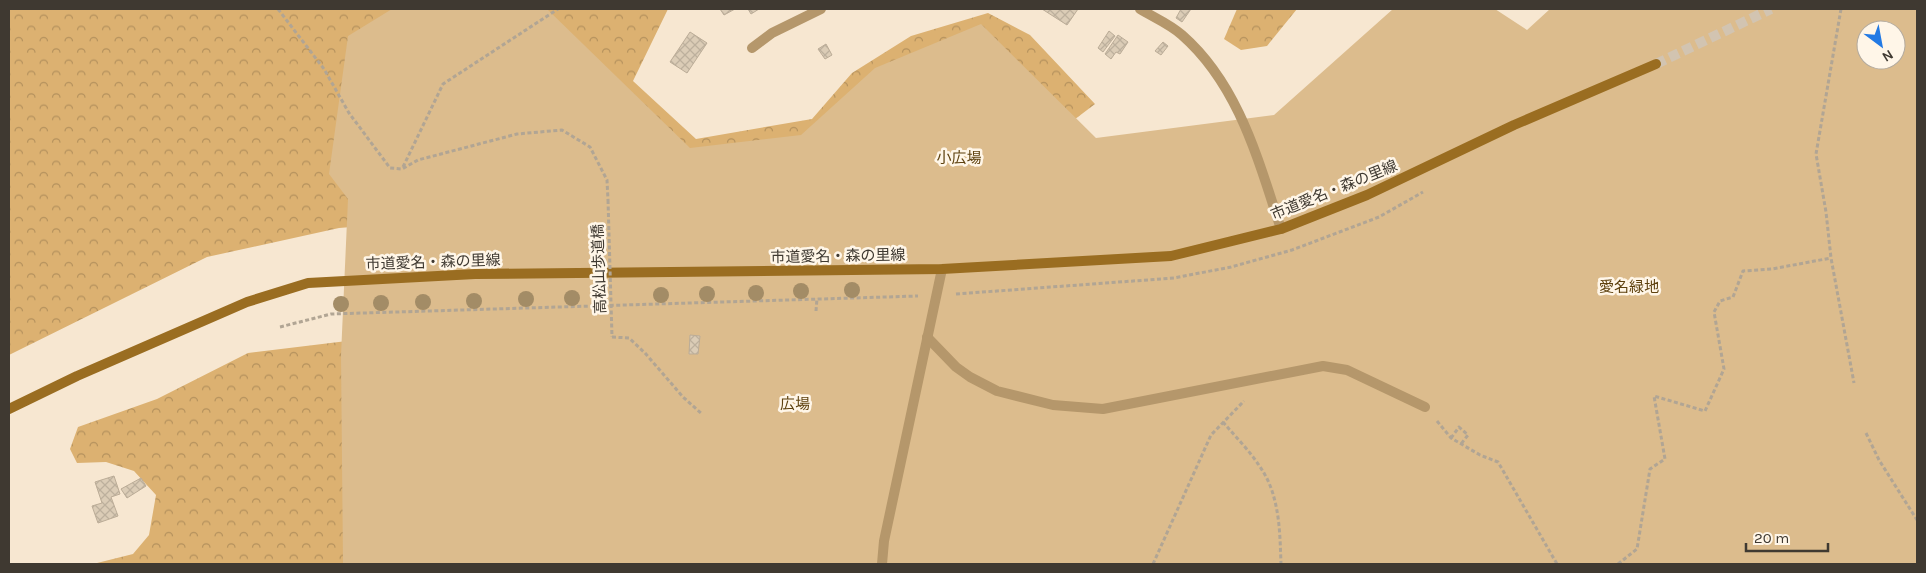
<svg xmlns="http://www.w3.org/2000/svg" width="1926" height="573" viewBox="0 0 1926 573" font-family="Karla,'Noto Sans JP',sans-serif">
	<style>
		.forest { fill: url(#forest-crowns) }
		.green { fill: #dcbc8d; fill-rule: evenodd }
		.building { fill: url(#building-cross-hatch); stroke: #bbac97 }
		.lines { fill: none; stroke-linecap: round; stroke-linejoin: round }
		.secondary-tunnel { stroke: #d2c4b1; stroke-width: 10; stroke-dasharray: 10 5; stroke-linecap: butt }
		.path { stroke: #b1a594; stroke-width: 3; stroke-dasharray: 4 2.5; stroke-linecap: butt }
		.lane { stroke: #b5976b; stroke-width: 10 }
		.street { stroke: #b5976b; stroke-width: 10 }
		.secondary { stroke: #9a6d21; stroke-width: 10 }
		.path-bridge { stroke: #b1a594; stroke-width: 3; stroke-dasharray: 4 2.5; stroke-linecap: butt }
		.tree { fill: #a38c66 }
		.labels { text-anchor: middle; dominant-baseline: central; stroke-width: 5; stroke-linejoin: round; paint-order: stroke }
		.park-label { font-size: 15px; fill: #5e410e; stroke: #fff6e8 }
		.street-label { font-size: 15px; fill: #3f3931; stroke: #fff6e8 }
	</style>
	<defs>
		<pattern id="forest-crowns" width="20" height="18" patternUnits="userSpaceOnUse" patternTransform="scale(1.25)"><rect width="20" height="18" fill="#dcb171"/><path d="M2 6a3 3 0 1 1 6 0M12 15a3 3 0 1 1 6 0" fill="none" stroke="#b4915d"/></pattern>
		<pattern id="building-cross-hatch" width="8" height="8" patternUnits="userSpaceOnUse" patternTransform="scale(1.25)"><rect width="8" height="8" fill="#dbccb6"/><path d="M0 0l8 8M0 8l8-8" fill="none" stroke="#bdb09d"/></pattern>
	</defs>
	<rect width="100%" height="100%" fill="#f7e7d1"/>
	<!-- forest -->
	<g class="forest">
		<path d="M9,9H668L633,81L696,139L812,119L852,73L911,36L988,13L1030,35L1095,104L1062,129L867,138L549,211L339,228L207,257L9,355Z"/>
		<path d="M1237,9H1297L1267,46L1241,50L1224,39Z"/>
		<path d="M347,341L720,564H93L133,554L149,535L156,495L134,471L106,462L77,463L70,449L78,427L157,399L248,353Z"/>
	</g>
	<!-- green -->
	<path class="green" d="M392,9H547L690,148L801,135L875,68L981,24L1096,138L1274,115L1393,9H1495L1527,30L1550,9H1917V564H343L341,355L348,199L329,174L348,36ZM1866,30H1896V60H1866Z"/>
	<!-- building -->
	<g class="building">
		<path d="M720,9H735L724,15Z"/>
		<path d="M748,9H759L751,14Z"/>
		<path d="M1042,9H1078L1067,25Z"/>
		<path d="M1181,9H1191L1182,22L1176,18Z"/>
		<path d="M1109,31L1115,36L1103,52L1098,48Z"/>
		<path d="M690,32L707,43L687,73L670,62Z"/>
		<path d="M1118,35L1128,42L1120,54L1116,52L1111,59L1105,54Z"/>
		<path d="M1163,42L1168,46L1161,55L1155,51Z"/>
		<path d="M826,44L832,55L825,59L818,49Z"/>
		<path d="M690,335L700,336L698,354H689Z"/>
		<path d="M114,476L120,494L111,497L118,516L98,523L92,506L102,503L95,482Z"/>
		<path d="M141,478L146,486L127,498L121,489Z"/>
	</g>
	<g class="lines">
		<!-- secondary-tunnel -->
		<path class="secondary-tunnel" d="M1656,64L1771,9"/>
		<!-- path -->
		<g class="path">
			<path d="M278,9L324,69L349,113L390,168L402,169L418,160L517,134L562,130L590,147L607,180L608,200"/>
			<path d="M1841,9L1816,154L1826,212L1831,258L1854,383"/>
			<path d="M403,167L443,84L558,9"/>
			<path d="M956,294L1174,278L1231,267L1292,250L1379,217L1423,192"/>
			<path d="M816,311L817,298"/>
			<path d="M280,327L331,314L918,296"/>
			<path d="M612,337L629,338L645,353L683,397L702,414"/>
			<path d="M1437,421L1451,438L1480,455L1498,462L1557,564"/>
			<path d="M1223,422C1240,442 1262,463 1271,488C1280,513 1280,538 1281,564"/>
			<path d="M1866,433L1879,460L1917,520"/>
			<path d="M1451,438L1459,427L1468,435L1461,444"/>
			<path d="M1153,564L1211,435L1244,401"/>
			<path d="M1618,564L1637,549L1650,469L1665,459L1654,396L1705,411L1724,369L1714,312L1720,301L1733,297L1743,271L1772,269L1831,258"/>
		</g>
		<!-- lane -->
		<g class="lane">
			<path d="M1140,9C1153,17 1170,24 1182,35C1239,85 1258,160 1281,229"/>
			<path d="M752,48L772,33L821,9"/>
			<path d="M927,337L956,367L970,377L997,391L1053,405L1103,409L1323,366L1347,370L1425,407"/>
		</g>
		<!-- street -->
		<path class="street" d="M882,564L884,541L942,269"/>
		<!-- secondary -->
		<path class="secondary" d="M9,409L77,376L247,302L308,283L475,274L942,269L1171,256L1281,229L1367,195L1514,125L1656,64"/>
		<!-- path-bridge -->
		<path class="path-bridge" d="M608,200L612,337"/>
	</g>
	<!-- trees -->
	<g class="tree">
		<circle cx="852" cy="290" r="8"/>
		<circle cx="801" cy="291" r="8"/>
		<circle cx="756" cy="293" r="8"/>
		<circle cx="707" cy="294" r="8"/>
		<circle cx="661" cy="295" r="8"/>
		<circle cx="572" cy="298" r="8"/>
		<circle cx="526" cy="299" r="8"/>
		<circle cx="474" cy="301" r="8"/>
		<circle cx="423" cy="302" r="8"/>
		<circle cx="381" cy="303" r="8"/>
		<circle cx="341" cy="304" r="8"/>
	</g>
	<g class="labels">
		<!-- park labels -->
		<g class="park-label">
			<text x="959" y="158">小広場</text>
			<text x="1629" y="287">愛名緑地</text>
			<text x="795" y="404">広場</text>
		</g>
		<!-- street labels -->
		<g class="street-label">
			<text transform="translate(1334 190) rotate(-22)">市道愛名・森の里線</text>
			<text transform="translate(838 256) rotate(-1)">市道愛名・森の里線</text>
			<text transform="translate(433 262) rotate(-2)">市道愛名・森の里線</text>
			<text transform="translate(599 269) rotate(-92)">高松山歩道橋</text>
		</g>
	</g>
	<!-- border -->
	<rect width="1926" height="573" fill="none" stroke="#3f3931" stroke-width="20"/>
	<!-- north arrow -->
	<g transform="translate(1881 45) rotate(148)"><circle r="24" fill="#fff6e8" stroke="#b2aa9f"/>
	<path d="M0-4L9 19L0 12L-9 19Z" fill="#237ae4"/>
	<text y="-8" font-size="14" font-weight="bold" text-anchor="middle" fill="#3f3931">N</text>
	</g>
	<!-- scale -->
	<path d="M1746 543v8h82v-8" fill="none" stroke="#3f3931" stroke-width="2.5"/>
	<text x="1754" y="543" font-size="15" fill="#3f3931" stroke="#fff6e8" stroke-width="4" paint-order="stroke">20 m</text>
</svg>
